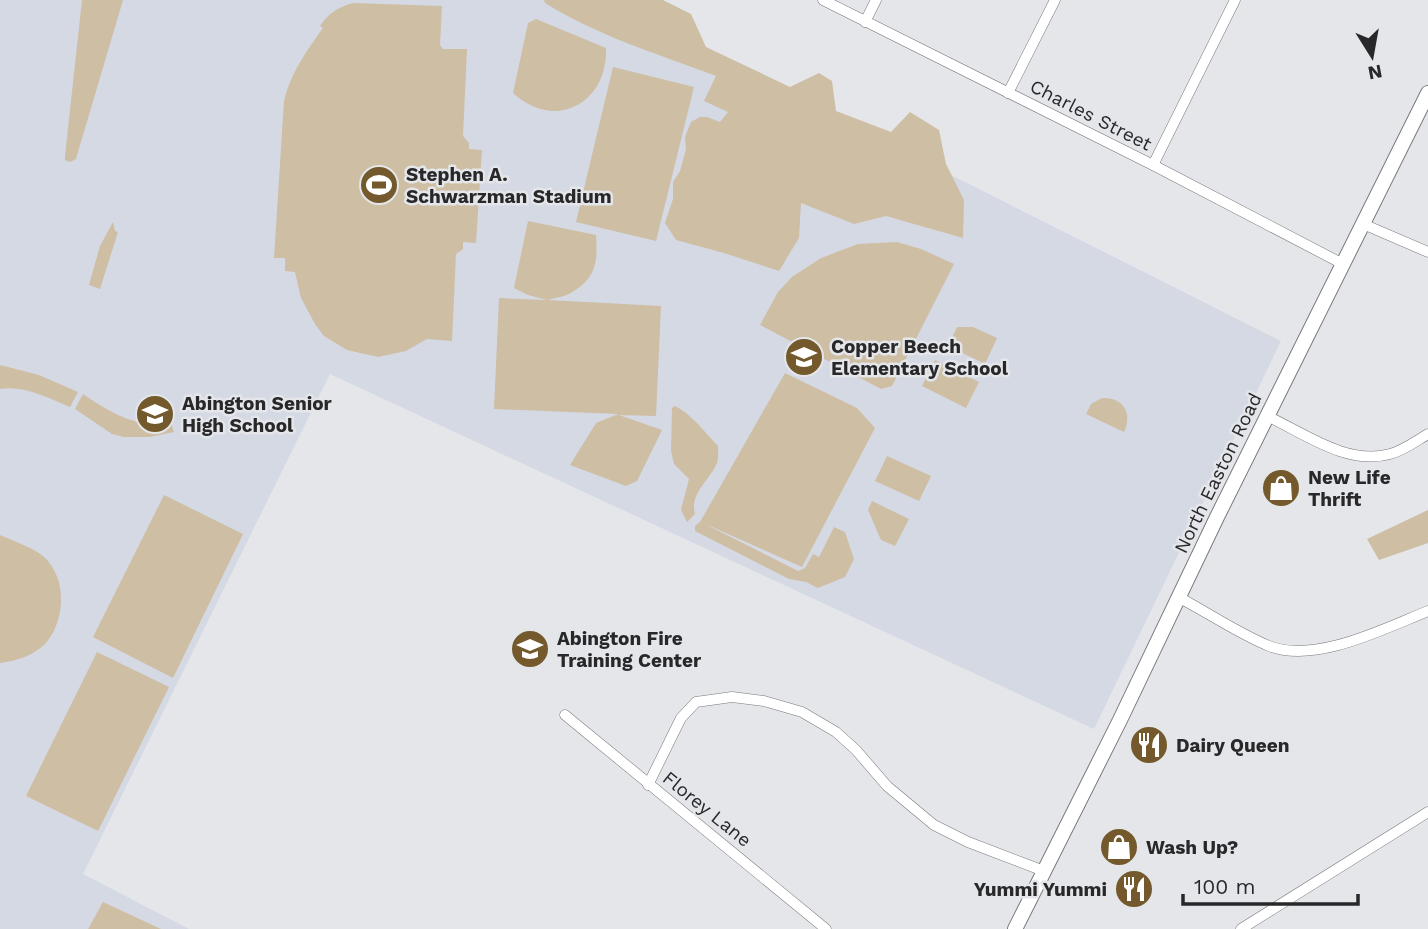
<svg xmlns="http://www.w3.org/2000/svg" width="1428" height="929" viewBox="0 0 1428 929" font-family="'Work Sans',sans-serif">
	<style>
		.built { fill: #d5d9e4 }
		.green { fill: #cebea4 }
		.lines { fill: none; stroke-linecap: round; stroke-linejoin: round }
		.street-casing { stroke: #78797d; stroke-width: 11 }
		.secondary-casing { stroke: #78797d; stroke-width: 16 }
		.street { stroke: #fff; stroke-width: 10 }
		.secondary { stroke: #fff; stroke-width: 14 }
		.labels { text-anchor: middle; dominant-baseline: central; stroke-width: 5; stroke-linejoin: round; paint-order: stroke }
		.street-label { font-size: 19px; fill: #28282a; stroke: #e4e6ea }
		.poi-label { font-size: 19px; font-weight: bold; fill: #28282a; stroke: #e4e6ea; text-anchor: start }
	</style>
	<rect width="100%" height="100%" fill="#e4e6ea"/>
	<!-- built -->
	<path class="built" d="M0,0H603L1281,341L1094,729L330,374L83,874L189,929H0Z"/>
	<!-- green -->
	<g class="green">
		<path d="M82,0H123L78,152L76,159L70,162L65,160V156Z"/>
		<path d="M544,0H663L691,14L706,47L790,87L819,73L832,81L836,111L891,132L910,112L939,130L946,164L964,200L963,238L886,216L854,224L801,203L799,238L779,271L724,253L676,240L665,223L673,199V182L680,171L686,149L685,137L691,122L700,117H707L720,122L728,112L704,101L716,76C656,53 600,37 545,3Z"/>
		<path d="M353,3L442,6L440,45L443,49H467L463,136L469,143V149L482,150L476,243L463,242V249L456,254L452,341L427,339L406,351L378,357L347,350L324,336L315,324L301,298L295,272L285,271V258H274L284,101C291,72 306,52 323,28L320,26C330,12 337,8 353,3Z"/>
		<path d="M536,19L606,48C608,103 555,132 513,93L528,23Z"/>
		<path d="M613,67L694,87L656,241L576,222Z"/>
		<path d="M528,221L596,235C598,263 596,279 569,294C563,297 553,298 548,300L661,306L656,416L619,415L662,430L637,481L626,486L570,465L596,423L618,414L494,409L499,298L547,300L528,295L514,288Z"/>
		<path d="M113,222L115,231L118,232L100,289L89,285L100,246Z"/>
		<path d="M897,242L921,249L954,264L892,386L881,389L760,325L778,292L792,277L821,258L858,244Z"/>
		<path d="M957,327H973L997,338L985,364L948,346Z"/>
		<path d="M935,360L979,382L966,408L922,386Z"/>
		<path d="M0,365L39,375L78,392L70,407C48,398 24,385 0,389Z"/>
		<path d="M785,373L857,408L875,428L802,567L703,523L798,571L805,568L813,554L819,557L834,527L845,532L854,559L845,577L818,588L806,582L789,579L695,531V526L700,522Z"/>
		<path d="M83,394C108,411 138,430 171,423L174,432L150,437H124L112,434L75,409Z"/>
		<path d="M1102,398C1123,397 1133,413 1124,432L1086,414L1091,404Z"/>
		<path d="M675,406C692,414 704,432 718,446C718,451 719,458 717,463C710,480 689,494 695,514L687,522L681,510L689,479L674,464L671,451L672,408Z"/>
		<path d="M887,456L931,476L919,501L875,481Z"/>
		<path d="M164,495L243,534L173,678L93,637Z"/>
		<path d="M872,501L909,519L895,546L881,540L868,510Z"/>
		<path d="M1428,510V543L1379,560L1367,539Z"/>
		<path d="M0,535C13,541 32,547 43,556C68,578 66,622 44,645C32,656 16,661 0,663Z"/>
		<path d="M97,652L169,687L98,831L26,796Z"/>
		<path d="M103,902L161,929H88Z"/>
	</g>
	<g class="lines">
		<defs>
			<g id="street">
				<path d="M823,0L1153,165L1343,264"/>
				<path d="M865,22L876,0"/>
				<path d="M1008,93L1055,0"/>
				<path d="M1153,165L1235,0"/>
				<path d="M1363,224L1428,252"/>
				<path d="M1267,416C1304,433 1347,466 1390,454C1403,451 1416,441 1428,434"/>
				<path d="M1178,597C1207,612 1239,634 1269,646C1315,664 1383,629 1428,611"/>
				<path d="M565,715L826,929"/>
				<path d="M648,785L681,718L696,702L732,697L764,701L802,712L836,732L856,750L887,786L934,825L968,842L1044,871"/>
				<path d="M1241,929L1428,812"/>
			</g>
			<path id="secondary" d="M1015,929L1120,720L1217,517L1428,93"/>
		</defs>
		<!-- street casing -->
		<use href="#street" class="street-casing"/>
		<!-- secondary casing -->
		<use href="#secondary" class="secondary-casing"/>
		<!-- street -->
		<use href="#street" class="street"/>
		<!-- secondary -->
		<use href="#secondary" class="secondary"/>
	</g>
	<!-- icons -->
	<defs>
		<symbol id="stadium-disc" viewBox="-11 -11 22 22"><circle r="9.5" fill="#73592b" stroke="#e4e6ea"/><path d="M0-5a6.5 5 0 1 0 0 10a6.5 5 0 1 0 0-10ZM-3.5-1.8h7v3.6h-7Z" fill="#fff"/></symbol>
		<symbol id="school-disc" viewBox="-11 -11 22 22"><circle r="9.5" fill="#73592b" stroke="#e4e6ea"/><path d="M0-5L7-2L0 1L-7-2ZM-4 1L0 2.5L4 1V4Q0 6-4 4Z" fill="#fff"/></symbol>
		<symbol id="shop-disc" viewBox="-11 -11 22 22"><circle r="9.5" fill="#73592b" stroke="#e4e6ea"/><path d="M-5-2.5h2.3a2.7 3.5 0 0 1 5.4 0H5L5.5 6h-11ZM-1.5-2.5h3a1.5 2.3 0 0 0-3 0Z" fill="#fff"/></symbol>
		<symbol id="restaurant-disc" viewBox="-11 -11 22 22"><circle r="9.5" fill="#73592b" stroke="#e4e6ea"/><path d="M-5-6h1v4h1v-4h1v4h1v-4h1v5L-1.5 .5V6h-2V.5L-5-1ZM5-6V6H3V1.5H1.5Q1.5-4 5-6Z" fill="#fff"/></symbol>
	</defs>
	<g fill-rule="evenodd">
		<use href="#stadium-disc" x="357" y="163" width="44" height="44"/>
		<use href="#school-disc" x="782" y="335" width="44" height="44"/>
		<use href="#school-disc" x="133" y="392" width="44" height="44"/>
		<use href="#shop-disc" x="1259" y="466" width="44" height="44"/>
		<use href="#school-disc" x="508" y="627" width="44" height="44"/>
		<use href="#restaurant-disc" x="1127" y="723" width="44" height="44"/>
		<use href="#shop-disc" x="1097" y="825" width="44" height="44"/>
		<use href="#restaurant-disc" x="1112" y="867" width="44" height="44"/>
	</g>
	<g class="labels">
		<!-- street labels -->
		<g class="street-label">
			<text transform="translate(1091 115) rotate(27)">Charles Street</text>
			<text transform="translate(1218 473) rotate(-64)">North Easton Road</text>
			<text transform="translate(707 809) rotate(39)">Florey Lane</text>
		</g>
		<!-- poi labels -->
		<g class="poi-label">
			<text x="406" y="174">Stephen A.<tspan x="406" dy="22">Schwarzman Stadium</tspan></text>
			<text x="831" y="346">Copper Beech<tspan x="831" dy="22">Elementary School</tspan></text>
			<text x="182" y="403">Abington Senior<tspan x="182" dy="22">High School</tspan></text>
			<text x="1308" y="477">New Life<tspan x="1308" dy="22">Thrift</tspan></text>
			<text x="557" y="638">Abington Fire<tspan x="557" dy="22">Training Center</tspan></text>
			<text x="1176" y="745">Dairy Queen</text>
			<text x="1146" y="847">Wash Up?</text>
			<text x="1107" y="889" text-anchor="end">Yummi Yummi</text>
		</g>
	</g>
	<!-- north arrow -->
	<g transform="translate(1372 56) rotate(169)" stroke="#e4e6ea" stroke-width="5" paint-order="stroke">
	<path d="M0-5L12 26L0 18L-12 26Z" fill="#28282a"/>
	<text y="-10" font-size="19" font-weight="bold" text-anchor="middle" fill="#28282a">N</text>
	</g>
	<!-- scale -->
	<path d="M1183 894v10h175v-10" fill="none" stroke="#28282a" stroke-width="3.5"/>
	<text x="1194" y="894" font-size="21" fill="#28282a" stroke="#e4e6ea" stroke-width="5" paint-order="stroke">100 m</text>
</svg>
